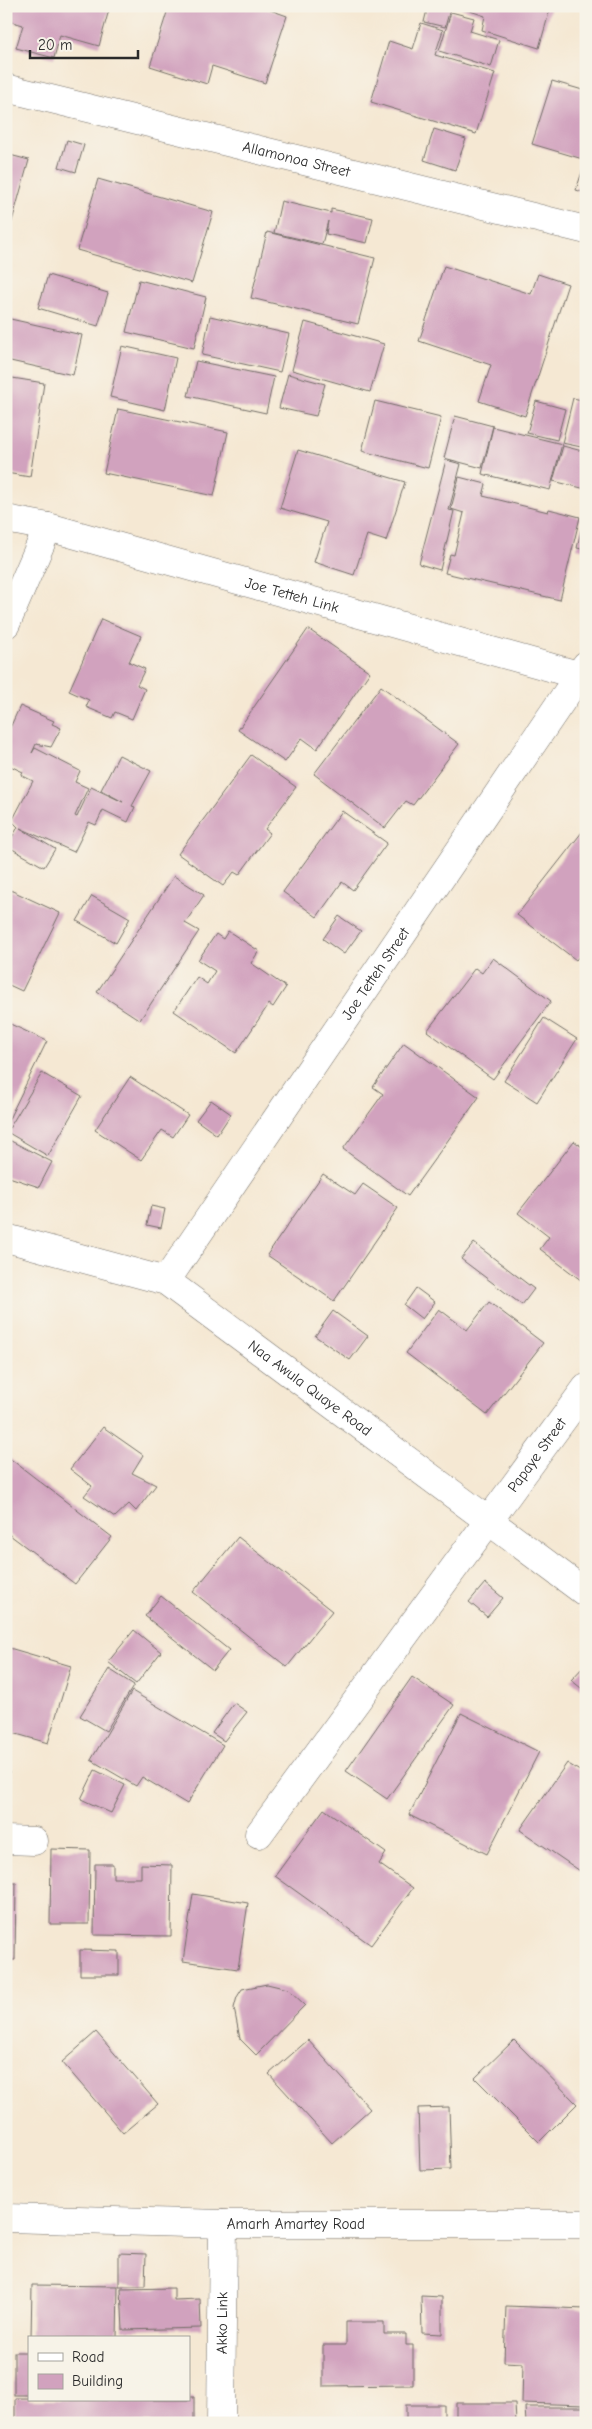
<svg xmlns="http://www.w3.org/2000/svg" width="592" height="2429" viewBox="0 0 592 2429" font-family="'Comic Neue',sans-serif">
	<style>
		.building { fill: #d1a2be }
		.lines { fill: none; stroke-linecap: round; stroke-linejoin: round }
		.street-casing { stroke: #726d66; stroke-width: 29 }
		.street { stroke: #fff; stroke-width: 28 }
		.labels { text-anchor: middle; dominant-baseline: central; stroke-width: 4.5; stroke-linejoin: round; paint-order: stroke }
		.street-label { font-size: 15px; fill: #2b2b2b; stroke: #f7f3e8 }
	</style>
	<rect width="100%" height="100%" fill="#f7f3e8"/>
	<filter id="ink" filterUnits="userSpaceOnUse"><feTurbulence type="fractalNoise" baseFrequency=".02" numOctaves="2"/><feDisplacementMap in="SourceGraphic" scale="10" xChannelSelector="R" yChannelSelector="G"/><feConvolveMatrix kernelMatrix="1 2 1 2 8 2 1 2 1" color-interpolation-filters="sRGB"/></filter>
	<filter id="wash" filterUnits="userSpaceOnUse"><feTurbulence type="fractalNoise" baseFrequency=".0096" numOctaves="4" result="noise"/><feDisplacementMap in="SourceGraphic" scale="20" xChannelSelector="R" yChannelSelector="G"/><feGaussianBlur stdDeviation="1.12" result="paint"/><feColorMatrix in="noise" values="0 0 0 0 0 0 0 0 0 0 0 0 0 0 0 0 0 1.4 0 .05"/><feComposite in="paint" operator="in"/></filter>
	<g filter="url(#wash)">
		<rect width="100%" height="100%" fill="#f5e8d3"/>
		<g id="blocks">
			<!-- building -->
			<g class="building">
				<path d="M6,6H110L99,46L60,35L54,58L16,48L23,25L6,20Z"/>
				<path d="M169,6H259L287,16L265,83L212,66L207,84L150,66Z"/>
				<path d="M428,6H451L445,27L424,22Z"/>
				<path d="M462,6H551L539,48L482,30L485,16L461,8Z"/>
				<path d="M451,12L474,18L470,31L499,40L491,67L439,51Z"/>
				<path d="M421,23L443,30L435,55L495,73L476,134L371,102L389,41L413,49Z"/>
				<path d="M552,81L586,91V160L532,144Z"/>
				<path d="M434,129L466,139L455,170L424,160Z"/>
				<path d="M67,140L84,145L76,172L59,167Z"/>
				<path d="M6,154L29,160L9,232L6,231Z"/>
				<path d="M586,160V193L576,190Z"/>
				<path d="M98,179L213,212L192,283L77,250Z"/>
				<path d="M281,201L331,213V209L373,218L367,243L326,234L328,221L322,244L274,233Z"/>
				<path d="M267,232L375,258L358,324L251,298Z"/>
				<path d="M444,266L531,294L538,274L568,284L525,416L479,401L491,365L419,341Z"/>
				<path d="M48,275L108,293L98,326L38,308Z"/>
				<path d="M139,280L206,297L194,348L126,332Z"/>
				<path d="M210,316L289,334L280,372L202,355Z"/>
				<path d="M6,318L82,335L73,375L6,360Z"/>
				<path d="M305,322L384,344L370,392L292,370Z"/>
				<path d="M122,346L176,358L165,410L110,397Z"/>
				<path d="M196,361L274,377L266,413L188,396Z"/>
				<path d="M288,374L325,384L316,416L279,408Z"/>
				<path d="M6,377L44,383L30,477L6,473Z"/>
				<path d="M573,398L586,401V448L562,443Z"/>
				<path d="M375,401L441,417L428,468L362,451Z"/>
				<path d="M536,401L565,409L557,440L527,433Z"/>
				<path d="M118,409L228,432L214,496L104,473Z"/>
				<path d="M455,416L493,426L482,468L444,458Z"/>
				<path d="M493,427L562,444L550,490L482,474Z"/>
				<path d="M563,446L586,452V489L553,481Z"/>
				<path d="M298,450L405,482L386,541L367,535L354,575L314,562L327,522L280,508Z"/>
				<path d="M446,460L461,464L449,510L454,511L440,570L419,564Z"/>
				<path d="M459,477L486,484L483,496L548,512L549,509L580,517L560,600L445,573L450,554L454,555L464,513L451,509Z"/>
				<path d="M582,527L586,528V550L577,548Z"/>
				<path d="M101,619L141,636L129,662L145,669L137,685L145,689L132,719L115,712L112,718L86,707L89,700L69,691Z"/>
				<path d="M308,629L370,672L317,749L302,738L285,762L238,730Z"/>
				<path d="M381,686L459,744L413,805L406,801L385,828L314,774Z"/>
				<path d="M20,706L54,721L52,724L61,728L51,747L36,744L32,753L35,748L80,771L75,782L88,788L75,816L77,817L91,787L123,802L101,790L119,755L151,771L132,806L135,807L128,822L103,810L96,825L89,822L74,852L20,828L55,849L44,867L7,846L18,827L12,821L33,781L21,775L23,772L6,764V728L9,730Z"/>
				<path d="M251,755L296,787L265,829L270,833L239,875L234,872L223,886L178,854Z"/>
				<path d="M342,811L387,843L353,890L342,882L317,917L283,892Z"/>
				<path d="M586,827V948L576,960L517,915Z"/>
				<path d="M174,876L204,895L185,923L199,931L140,1020L97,992Z"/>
				<path d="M6,888L60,913L22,991L9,985L6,991Z"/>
				<path d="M92,896L130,918L116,943L77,921Z"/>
				<path d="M339,916L361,931L344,954L323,939Z"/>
				<path d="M228,931L259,951L251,963L286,987L273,1007L269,1004L236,1053L174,1011L197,977L207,984L215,971L198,960L216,934L223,939Z"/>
				<path d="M493,958L551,1001L493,1079L427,1031L475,968L482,973Z"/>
				<path d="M544,1018L577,1039L537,1102L504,1081Z"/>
				<path d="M6,1022L47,1041L6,1125Z"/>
				<path d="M404,1043L479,1097L408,1196L343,1149L383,1094L373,1087Z"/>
				<path d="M42,1073L82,1096L48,1156L7,1132Z"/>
				<path d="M130,1077L188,1115L173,1137L162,1130L141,1160L95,1130Z"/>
				<path d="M211,1100L231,1114L217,1135L196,1120Z"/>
				<path d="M9,1140L52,1162L39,1187L6,1176V1146Z"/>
				<path d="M574,1141L586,1150V1284L540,1249L549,1237L518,1213Z"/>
				<path d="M323,1174L355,1195L363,1184L398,1208L334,1301L267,1255Z"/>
				<path d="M151,1206L165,1209L161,1228L147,1225Z"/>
				<path d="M474,1243L534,1289L522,1305L461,1259Z"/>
				<path d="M416,1288L435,1302L422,1319L404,1305Z"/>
				<path d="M489,1302L543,1343L487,1415L406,1353L439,1309L467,1330Z"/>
				<path d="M333,1311L368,1336L350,1360L315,1336Z"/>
				<path d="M103,1427L143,1455L132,1473L156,1485L136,1511L129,1504L115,1517L84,1496L92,1486L70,1469Z"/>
				<path d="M8,1457L112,1537L75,1584L6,1532Z"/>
				<path d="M238,1537L332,1611L287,1667L193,1592Z"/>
				<path d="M485,1583L503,1598L487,1617L469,1602Z"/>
				<path d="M161,1596L229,1650L213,1670L145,1616Z"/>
				<path d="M134,1630L161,1652L136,1684L108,1662Z"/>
				<path d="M6,1647L71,1666L48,1743L6,1731Z"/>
				<path d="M586,1664V1692L571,1680Z"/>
				<path d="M109,1669L134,1685L106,1731L80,1716Z"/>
				<path d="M412,1677L454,1705L387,1799L346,1771Z"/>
				<path d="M132,1691L223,1745L187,1804L142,1777L136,1786L91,1760Z"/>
				<path d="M234,1703L247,1712L224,1741L212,1733Z"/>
				<path d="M461,1713L539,1752L487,1854L409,1815Z"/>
				<path d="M567,1763L586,1775V1875L520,1830Z"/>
				<path d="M95,1770L125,1785L111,1813L81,1799Z"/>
				<path d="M6,1772H9L8,1802H6Z"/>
				<path d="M324,1809L386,1853L379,1864L413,1888L371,1945L275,1876Z"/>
				<path d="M51,1849L90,1850L89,1924H50Z"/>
				<path d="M95,1864H113V1878H141V1864L172,1865L171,1936L94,1935Z"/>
				<path d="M6,1883H16L15,1960H6Z"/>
				<path d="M193,1894L248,1903L238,1969L183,1961Z"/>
				<path d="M80,1950L119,1951V1975H80Z"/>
				<path d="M267,1984L288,1989L305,2005L256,2055L240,2039L234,2008L237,1997L242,1989Z"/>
				<path d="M96,2032L158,2104L123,2133L62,2062Z"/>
				<path d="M308,2040L370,2109L332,2143L269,2074Z"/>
				<path d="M514,2040L577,2104L539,2142L475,2078Z"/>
				<path d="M449,2107L451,2169L420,2170L418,2108Z"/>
				<path d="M119,2253L146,2254L145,2286H119Z"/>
				<path d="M32,2285L118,2286L117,2338H31Z"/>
				<path d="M174,2288V2300L200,2299L201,2328L123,2330L121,2289Z"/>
				<path d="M421,2296L442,2297V2334L422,2333Z"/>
				<path d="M506,2306L586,2309V2405L522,2403L523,2363L504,2362Z"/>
				<path d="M346,2322H384V2334H406V2345H413V2385L323,2386V2345H346Z"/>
				<rect x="14" y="2352" width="15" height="43"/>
				<path d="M189,2397H194V2423H15V2398H29V2400H189Z"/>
				<path d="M456,2403H515L516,2423H456Z"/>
				<rect x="406" y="2405" width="38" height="18"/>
				<path d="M525,2407H586V2423H526Z"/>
			</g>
		</g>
	</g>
	<g filter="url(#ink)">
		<use href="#blocks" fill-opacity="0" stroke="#726d66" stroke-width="1"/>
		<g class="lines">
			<defs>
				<g id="street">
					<path id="s1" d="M6,88L586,230"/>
					<path id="s2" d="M6,519L48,527L578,675"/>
					<path d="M6,624L48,527"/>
					<path id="s3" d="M6,1238L166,1281L586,1593"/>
					<path id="s4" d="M166,1281L586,665"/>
					<path id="s5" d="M259,1834L586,1388"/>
					<path d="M6,1840L34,1841"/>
					<path id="s6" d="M6,2218L223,2224H586"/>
					<path id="s7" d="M221,2423L223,2224"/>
				</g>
			</defs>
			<!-- street casing -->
			<use href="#street" class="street-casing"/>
			<!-- street -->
			<use href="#street" class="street"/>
		</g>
	</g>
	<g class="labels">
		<!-- street labels -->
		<g class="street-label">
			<text stroke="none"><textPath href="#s1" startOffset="299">Allamonoa Street</textPath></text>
			<text stroke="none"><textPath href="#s2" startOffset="296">Joe Tetteh Link</textPath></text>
			<text stroke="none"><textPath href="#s4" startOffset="372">Joe Tetteh Street</textPath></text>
			<text stroke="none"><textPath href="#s3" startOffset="345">Naa Awula Quaye Road</textPath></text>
			<text stroke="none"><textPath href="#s5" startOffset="470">Papaye Street</textPath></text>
			<text stroke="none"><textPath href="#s6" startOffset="290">Amarh Amartey Road</textPath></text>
			<text stroke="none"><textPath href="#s7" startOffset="100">Akko Link</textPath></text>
		</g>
	</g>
	<!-- margin -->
	<rect width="592" height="2429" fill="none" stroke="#f7f3e8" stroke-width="25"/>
	<!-- legend -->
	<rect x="28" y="2336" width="162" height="65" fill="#f7f3e8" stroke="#a5a39c"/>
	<rect x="38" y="2353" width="25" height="8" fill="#ffffff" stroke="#a5a39c"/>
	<text x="72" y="2362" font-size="15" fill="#2b2b2b">Road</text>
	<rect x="38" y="2374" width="25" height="15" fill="#d1a2be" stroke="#a5a39c"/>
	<text x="72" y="2386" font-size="15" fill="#2b2b2b">Building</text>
	<!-- scale -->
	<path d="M30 50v8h108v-8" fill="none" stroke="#2b2b2b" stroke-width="2.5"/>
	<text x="38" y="50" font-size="15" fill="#2b2b2b" stroke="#f7f3e8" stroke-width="4" paint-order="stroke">20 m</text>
</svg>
